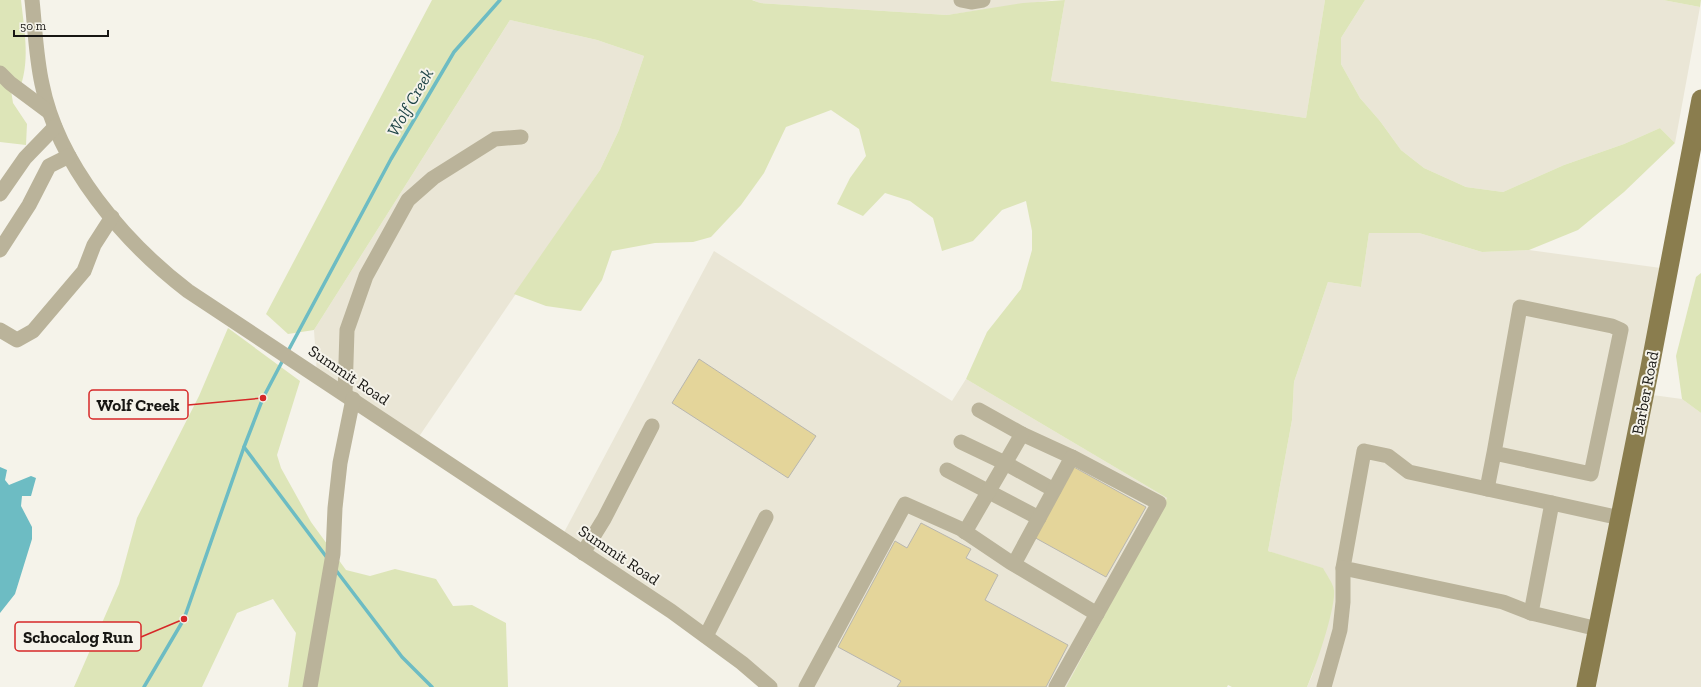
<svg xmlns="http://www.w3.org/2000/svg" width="1701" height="687" viewBox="0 0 1701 687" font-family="'Zilla Slab',serif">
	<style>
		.built { fill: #eae6d6 }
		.green { fill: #dde5b8 }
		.water { fill: #6dbcc3 }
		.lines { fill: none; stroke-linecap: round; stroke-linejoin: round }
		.stream { stroke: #6dbcc3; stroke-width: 3.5 }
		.building { fill: #e4d59a; stroke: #b8b6ae }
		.minor { stroke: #bab39a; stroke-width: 15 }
		.major { stroke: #8a7d4e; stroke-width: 19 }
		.labels { text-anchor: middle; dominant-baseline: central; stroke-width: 4; stroke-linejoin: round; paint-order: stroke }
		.street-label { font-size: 16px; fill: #171613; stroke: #f5f3ea }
		.water-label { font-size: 17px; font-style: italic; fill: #1e4447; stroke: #f5f3ea }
		.leader { fill: none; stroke: #d62828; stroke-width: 1.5 }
		.callout-dot { fill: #d62828; stroke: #f5f3ea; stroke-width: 1.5 }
		.callout { fill: #f5f3ea; stroke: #d62828; stroke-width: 1.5 }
		.callout-label { font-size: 17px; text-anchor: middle; font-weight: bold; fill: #171613 }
	</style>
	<rect width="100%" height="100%" fill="#f5f3ea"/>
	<!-- built -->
	<g class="built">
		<path d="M753,0H1052L947,15L759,3Z"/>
		<path d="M1065,0H1325L1306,118L1051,81Z"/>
		<path d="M1365,0H1663L1700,7L1675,143L1660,128L1624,144L1564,165L1503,192L1466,187L1424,168L1401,150L1380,121L1360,98L1341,64V38Z"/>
		<path d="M510,20L597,40L644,56L619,130L600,170L416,441L317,375L314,330Z"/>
		<path d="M1369,233H1419L1482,252L1529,250L1668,269L1645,394L1682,399L1701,413V687H1307L1312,676L1330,614L1334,590L1322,568L1268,551L1292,420L1294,382L1328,282L1361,287Z"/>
		<path d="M714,251L952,401L966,379L1167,498L1066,687H770L561,538Z"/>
	</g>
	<!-- green -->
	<g class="green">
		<path d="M0,0H21C24,28 30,58 21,85L10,84L13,103L27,124L26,145L0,142Z"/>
		<path d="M432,0H752L760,3L947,15L1023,3L1065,0L1051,81L1306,118L1325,0H1365L1341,38V64L1360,98L1380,121L1401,150L1424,168L1466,187L1503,192L1564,165L1624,144L1660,128L1675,143L1624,192L1578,230L1529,250L1482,252L1419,233H1369L1361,287L1328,282L1294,382L1292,420L1268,551L1323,568C1326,574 1333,583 1334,590C1336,608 1315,669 1307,687H1232L1228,685L1227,687H1066L1167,498L966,379L987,332L1021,289L1032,250V231L1026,201L1002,210L973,241L942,251L933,218L910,201L885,193L863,216L837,204L850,178L866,156L859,129L831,110L786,127L764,173L741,205L711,237L693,242L655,243L612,251L602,280L581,311L546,306L514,294L600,170L619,130L644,56L597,40L510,20L314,330L288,334L266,314Z"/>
		<path d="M1663,0H1701L1700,7Z"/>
		<path d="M1701,273V413L1682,399L1676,356L1696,277Z"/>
		<path d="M228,328L300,381L277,455L281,468L311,522L346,570L370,576L395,569L436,579L453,606L472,605L506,623L508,687H288L296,633L273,599L237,613L202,687H74L119,584L137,518L199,396Z"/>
	</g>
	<!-- water -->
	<path class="water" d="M0,467L7,470L5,480L9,485L31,476L36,478L31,496H22L21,506L32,527V539L15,594L0,613Z"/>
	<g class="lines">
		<!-- stream -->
		<g class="stream">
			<path d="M287,353L391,159L454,52L500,0"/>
			<path d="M284,358L263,398L244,447L328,559"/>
			<path d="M335,569L402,657L432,687"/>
			<path d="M144,687L184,619L244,447"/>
		</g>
	</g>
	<!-- building -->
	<g class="building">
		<path d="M699,359L816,436L788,478L672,403Z"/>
		<path d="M1072,466L1146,507L1106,577L1032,536Z"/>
		<path d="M921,523L971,549L966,558L998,575L985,600L1068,645L1046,687H897L901,681L838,647L895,541L907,548Z"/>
	</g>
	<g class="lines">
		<!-- minor -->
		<g class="minor">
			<path d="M32,0C35,28 36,57 42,84C58,165 124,242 188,291L671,611L742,663L770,687"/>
			<path d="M961,0L971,2L983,0"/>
			<path d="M0,73L10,83L49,112"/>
			<path d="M0,194L25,158L55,127"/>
			<path d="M0,250L29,205L49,166L69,156"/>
			<path d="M0,330L17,340L33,331L84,271L94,245L112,217"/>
			<path d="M345,394L347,330L366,276L408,200L433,178L495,139L521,137"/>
			<path d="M979,410L1022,434L1072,457L1159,503L1056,687"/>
			<path d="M961,442L1005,463L1054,490"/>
			<path d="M947,470L1039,518"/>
			<path d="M1487,489L1494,453L1591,474L1621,330L1612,326L1520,307L1494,453"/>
			<path d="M965,532L1022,434"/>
			<path d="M583,553L604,519L652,426"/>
			<path d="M1014,564L1072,457"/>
			<path d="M1531,613L1503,602L1343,568L1364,451L1388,456L1409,472L1552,503"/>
			<path d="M1598,629L1531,613L1552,503L1620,518"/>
			<path d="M706,636L766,517"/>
			<path d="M310,687L333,554L335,508L340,463L353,399"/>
			<path d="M806,687L905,504L961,529L1010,562L1097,614"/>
			<path d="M1324,687L1340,630L1343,602V568"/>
		</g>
		<!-- major -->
		<path class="major" d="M1586,687L1650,367L1701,99"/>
	</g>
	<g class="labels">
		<!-- street labels -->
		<g class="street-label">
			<text transform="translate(349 375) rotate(34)">Summit Road</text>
			<text transform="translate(1645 393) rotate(-79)">Barber Road</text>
			<text transform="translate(619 555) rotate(34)">Summit Road</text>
		</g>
		<!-- water labels -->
		<g class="water-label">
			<text transform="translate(410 102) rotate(-60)">Wolf Creek</text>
		</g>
	</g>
	<!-- callouts -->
	<path class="leader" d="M263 398L188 405M184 619L141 637"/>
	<g class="callout-dot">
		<circle cx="263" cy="398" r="4"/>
		<circle cx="184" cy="619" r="4"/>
	</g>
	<g class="callout">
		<rect x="89" y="390" width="99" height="29" rx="4"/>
		<rect x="15" y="622" width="126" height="29" rx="4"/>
	</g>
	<g class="callout-label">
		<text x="138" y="411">Wolf Creek</text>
		<text x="78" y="643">Schocalog Run</text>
	</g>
	<!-- scale -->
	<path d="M14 30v6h94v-6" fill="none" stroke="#171613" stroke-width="2"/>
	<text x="20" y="30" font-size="12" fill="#171613" stroke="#f5f3ea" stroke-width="3" paint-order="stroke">50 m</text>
</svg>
